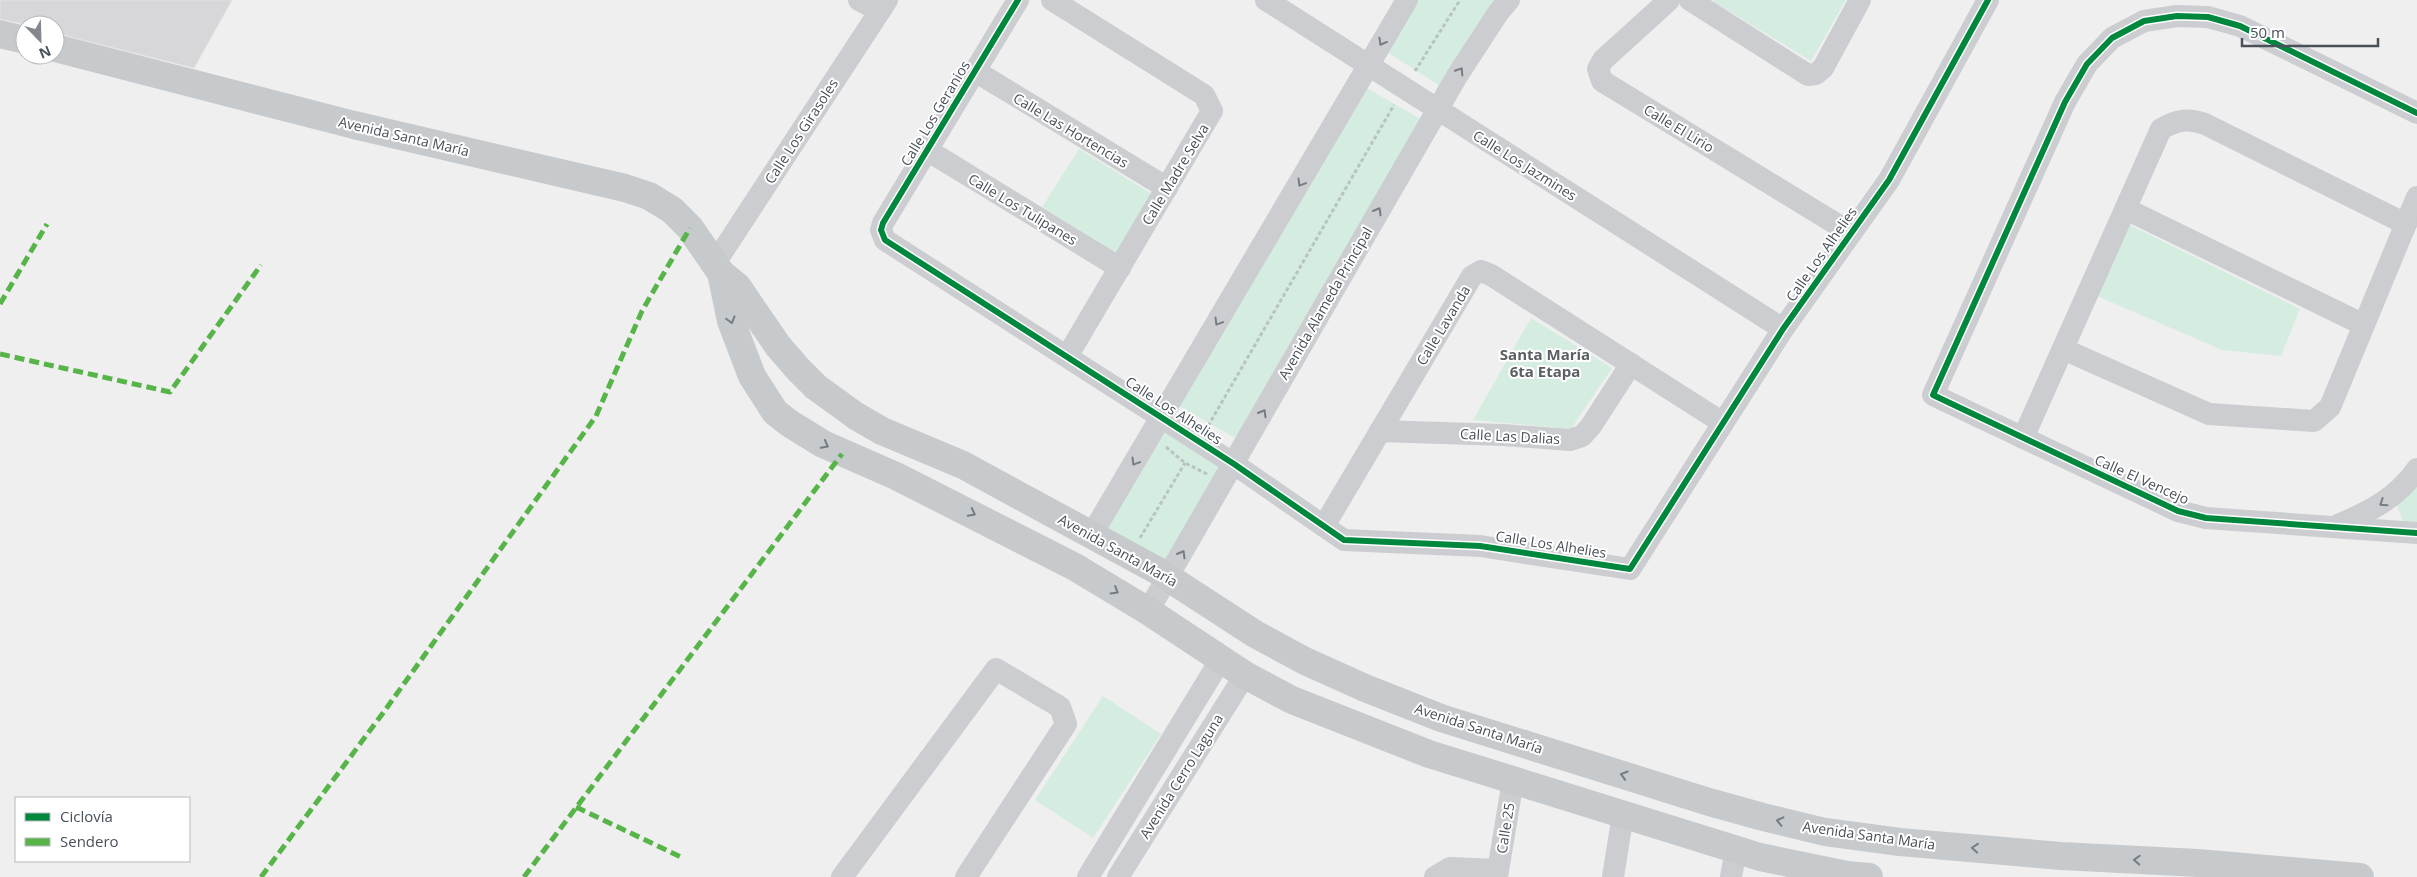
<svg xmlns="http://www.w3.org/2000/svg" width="2417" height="877" viewBox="0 0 2417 877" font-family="'Open Sans',sans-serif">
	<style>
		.green { fill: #d5ede0 }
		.building { fill: #d7d7d9; stroke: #e1e1e2 }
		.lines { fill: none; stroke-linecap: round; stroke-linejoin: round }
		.path { stroke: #b9c4c1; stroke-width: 3; stroke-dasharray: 4 2.5; stroke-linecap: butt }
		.minor { stroke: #cbcdd0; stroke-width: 22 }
		.major { stroke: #c7cacd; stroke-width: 28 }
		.quiet { stroke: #57b448; stroke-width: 5; stroke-dasharray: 10 5; stroke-linecap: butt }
		.cycleway-casing { stroke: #fff; stroke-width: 9 }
		.cycleway { stroke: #00873e; stroke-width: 6 }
		.oneway { stroke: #767c83 }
		.oneway2 { stroke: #747b82 }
		.labels { text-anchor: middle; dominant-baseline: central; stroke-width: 4; stroke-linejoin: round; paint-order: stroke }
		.street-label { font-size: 14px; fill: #48505a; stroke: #fff }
		.neighbourhood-label { font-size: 15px; font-weight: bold; fill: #5b5e63; stroke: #fff }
	</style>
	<rect width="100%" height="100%" fill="#f0efef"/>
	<!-- green -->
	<g class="green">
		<path d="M1418,0H1495L1440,86L1387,52Z"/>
		<path d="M1714,0H1846L1811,61L1714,2Z"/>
		<path d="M1365,87L1424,121L1237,439L1177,405Z"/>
		<path d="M1079,149L1152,194L1116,253L1042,207Z"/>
		<path d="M2130,225L2300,309L2281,356L2222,350L2097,296Z"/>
		<path d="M1531,318L1612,368L1571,429L1473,420Z"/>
		<path d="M1163,432L1223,467L1163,565L1104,530Z"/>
		<path d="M2417,487V525L2403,523L2397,505Z"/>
		<path d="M1103,696L1161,734L1093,838L1035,800Z"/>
	</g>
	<!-- building -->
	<path class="building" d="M0,0H232L194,68L55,33V25H29L0,19Z"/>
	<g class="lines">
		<!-- path -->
		<g class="path">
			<path d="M1415,71L1460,0"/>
			<path d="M1208,426L1394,105"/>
			<path d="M1166,447L1185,463L1207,474"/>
			<path d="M1140,538L1185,463"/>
		</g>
		<!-- minor -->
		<g class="minor">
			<path d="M859,0L880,11"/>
			<path d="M1018,0L883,223L881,230L885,240L1234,464L1344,540L1480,546L1630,569L1783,329L1889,180L1988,0"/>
			<path d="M1052,0L1204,95L1212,111L1068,355"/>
			<path d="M1266,0L1783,329"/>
			<path d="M1669,0L1603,60L1598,69L1602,81L1851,233"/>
			<path d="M1690,0L1808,75L1816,74L1823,68L1860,0"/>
			<path d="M975,71L1167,188"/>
			<path d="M2417,113L2240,26L2208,17L2177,16L2144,21L2112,38L2087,64L2065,102L1933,395L2178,511L2206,518L2417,533"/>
			<path d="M927,150L1120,268"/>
			<path d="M2126,209L2364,325"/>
			<path d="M715,263L887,0"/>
			<path d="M2063,349L2209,414L2314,421L2330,407L2417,197"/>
			<path d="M1380,431L1503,435L1570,440L1582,436L1591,426L1631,364"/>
			<path d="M2023,438L2161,129C2177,120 2187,118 2205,124L2406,224"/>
			<path d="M2338,525C2369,512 2397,498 2417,469"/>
			<path d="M1324,526L1472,276L1481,271L1491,275L1723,423"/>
			<path d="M1092,534L1407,0"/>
			<path d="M1148,611L1457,76L1498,13L1509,0"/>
			<path d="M842,877L996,669L1060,707L1066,724L966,877"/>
			<path d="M1088,877L1221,659"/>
			<path d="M1118,877L1245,675"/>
			<path d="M1435,877L1450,868L1498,870"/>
			<path d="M1497,877L1513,780"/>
			<path d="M1613,877L1623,814"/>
			<path d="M1731,877L1736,849"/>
		</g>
		<!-- major -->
		<g class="major">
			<path d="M0,34L25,40"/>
			<path d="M55,48L354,125L625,188L649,196L672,210L690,228L721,273L737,286L778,346L798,369L816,387L856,416L882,431L963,465L1158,571L1255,634L1305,661L1365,688L1441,718L1709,802L1763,817L1825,832L1900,842L2061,856L2198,863L2360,877"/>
			<path d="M721,273L731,321L752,376L775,412L789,423L823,444L896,476L1075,567L1148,611L1245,675L1292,700L1429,754L1760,857L1847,875L1869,877"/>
		</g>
		<!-- quiet -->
		<g class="quiet">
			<path d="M0,304L47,224"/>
			<path d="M0,354L170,392L261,265"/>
			<path d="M576,807L683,858"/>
			<path d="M261,877L383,713L596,416L642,311L690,228"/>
			<path d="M524,877L842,454"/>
		</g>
		<defs>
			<g id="cycleway">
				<path d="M1018,0L883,223L881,230L885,240L1234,464L1344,540L1480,546L1630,569L1783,329L1889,180L1988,0"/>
				<path d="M2417,113L2240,26L2208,17L2177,16L2144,21L2112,38L2087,64L2065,102L1933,395L2178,511L2206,518L2417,533"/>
			</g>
		</defs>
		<!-- cycleway casing -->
		<use href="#cycleway" class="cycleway-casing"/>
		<!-- cycleway -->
		<use href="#cycleway" class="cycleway"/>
	</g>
	<!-- one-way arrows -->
	<defs><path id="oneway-chevron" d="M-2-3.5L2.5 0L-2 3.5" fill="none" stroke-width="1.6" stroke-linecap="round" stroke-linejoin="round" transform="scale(1.25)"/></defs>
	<g class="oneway">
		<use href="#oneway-chevron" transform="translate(1382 42) rotate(119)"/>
		<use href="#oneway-chevron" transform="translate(1460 71) rotate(-58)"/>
		<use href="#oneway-chevron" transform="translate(1301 183) rotate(121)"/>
		<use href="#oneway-chevron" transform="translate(1378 211) rotate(-60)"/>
		<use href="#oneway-chevron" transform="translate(1218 322) rotate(121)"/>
		<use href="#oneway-chevron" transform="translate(1263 413) rotate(-60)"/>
		<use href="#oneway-chevron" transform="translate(1135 462) rotate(121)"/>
		<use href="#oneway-chevron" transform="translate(2383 503) rotate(146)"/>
		<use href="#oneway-chevron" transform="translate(1182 554) rotate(-60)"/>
	</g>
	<g class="oneway2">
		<use href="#oneway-chevron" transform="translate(731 320) rotate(74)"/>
		<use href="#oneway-chevron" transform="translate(825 445) rotate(28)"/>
		<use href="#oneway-chevron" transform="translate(972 513) rotate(27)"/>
		<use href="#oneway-chevron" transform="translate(1115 591) rotate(31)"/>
		<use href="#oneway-chevron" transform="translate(1624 775) rotate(-163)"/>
		<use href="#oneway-chevron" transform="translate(1780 821) rotate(-167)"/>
		<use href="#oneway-chevron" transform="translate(1975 848) rotate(-175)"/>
		<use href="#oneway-chevron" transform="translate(2137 860) rotate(-177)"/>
	</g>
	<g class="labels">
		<!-- street labels -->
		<g class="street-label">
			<text transform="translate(935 113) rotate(-59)">Calle Los Geranios</text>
			<text transform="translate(1679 128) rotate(31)">Calle El Lirio</text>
			<text transform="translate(1071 130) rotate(31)">Calle Las Hortencias</text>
			<text transform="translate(801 131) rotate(-57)">Calle Los Girasoles</text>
			<text transform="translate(404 136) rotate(13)">Avenida Santa María</text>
			<text transform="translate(1525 165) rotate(32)">Calle Los Jazmines</text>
			<text transform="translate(1175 174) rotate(-59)">Calle Madre Selva</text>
			<text transform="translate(1023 209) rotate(31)">Calle Los Tulipanes</text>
			<text transform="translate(1821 254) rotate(-55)">Calle Los Alhelies</text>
			<text transform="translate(1325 303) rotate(-60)">Avenida Alameda Principal</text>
			<text transform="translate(1443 325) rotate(-59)">Calle Lavanda</text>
			<text transform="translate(1174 410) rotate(33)">Calle Los Alhelies</text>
			<text transform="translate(1510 436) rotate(3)">Calle Las Dalias</text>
			<text transform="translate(2142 479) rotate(24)">Calle El Vencejo</text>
			<text transform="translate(1551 544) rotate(9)">Calle Los Alhelies</text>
			<text transform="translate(1118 550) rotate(29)">Avenida Santa María</text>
			<text transform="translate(1479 728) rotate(18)">Avenida Santa María</text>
			<text transform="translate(1181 776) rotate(-58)">Avenida Cerro Laguna</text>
			<text transform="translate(1505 828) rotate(-81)">Calle 25</text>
			<text transform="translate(1869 835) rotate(8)">Avenida Santa María</text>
		</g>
		<!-- neighbourhood labels -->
		<g class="neighbourhood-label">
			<text x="1545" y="354">Santa María<tspan x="1545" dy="17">6ta Etapa</tspan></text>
		</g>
	</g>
	<!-- legend -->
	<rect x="15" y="797" width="175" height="65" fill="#ffffff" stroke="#b6b9bd"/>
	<rect x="25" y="813" width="25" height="8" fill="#00873e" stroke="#b6b9bd"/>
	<text x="60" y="822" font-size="15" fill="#48505a">Ciclovía</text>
	<rect x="25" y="838" width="25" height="8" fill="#57b448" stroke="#b6b9bd"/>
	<text x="60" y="847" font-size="15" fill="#48505a">Sendero</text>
	<!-- north arrow -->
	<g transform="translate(40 40) rotate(157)"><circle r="24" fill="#ffffff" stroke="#b6b9bd"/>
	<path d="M0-4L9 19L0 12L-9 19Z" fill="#83888e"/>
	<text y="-8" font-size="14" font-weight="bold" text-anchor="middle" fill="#48505a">N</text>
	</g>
	<!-- scale -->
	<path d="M2242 38v8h136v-8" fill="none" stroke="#48505a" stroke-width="2.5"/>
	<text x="2250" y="38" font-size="15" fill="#48505a" stroke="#ffffff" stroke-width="4" paint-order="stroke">50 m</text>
</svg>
